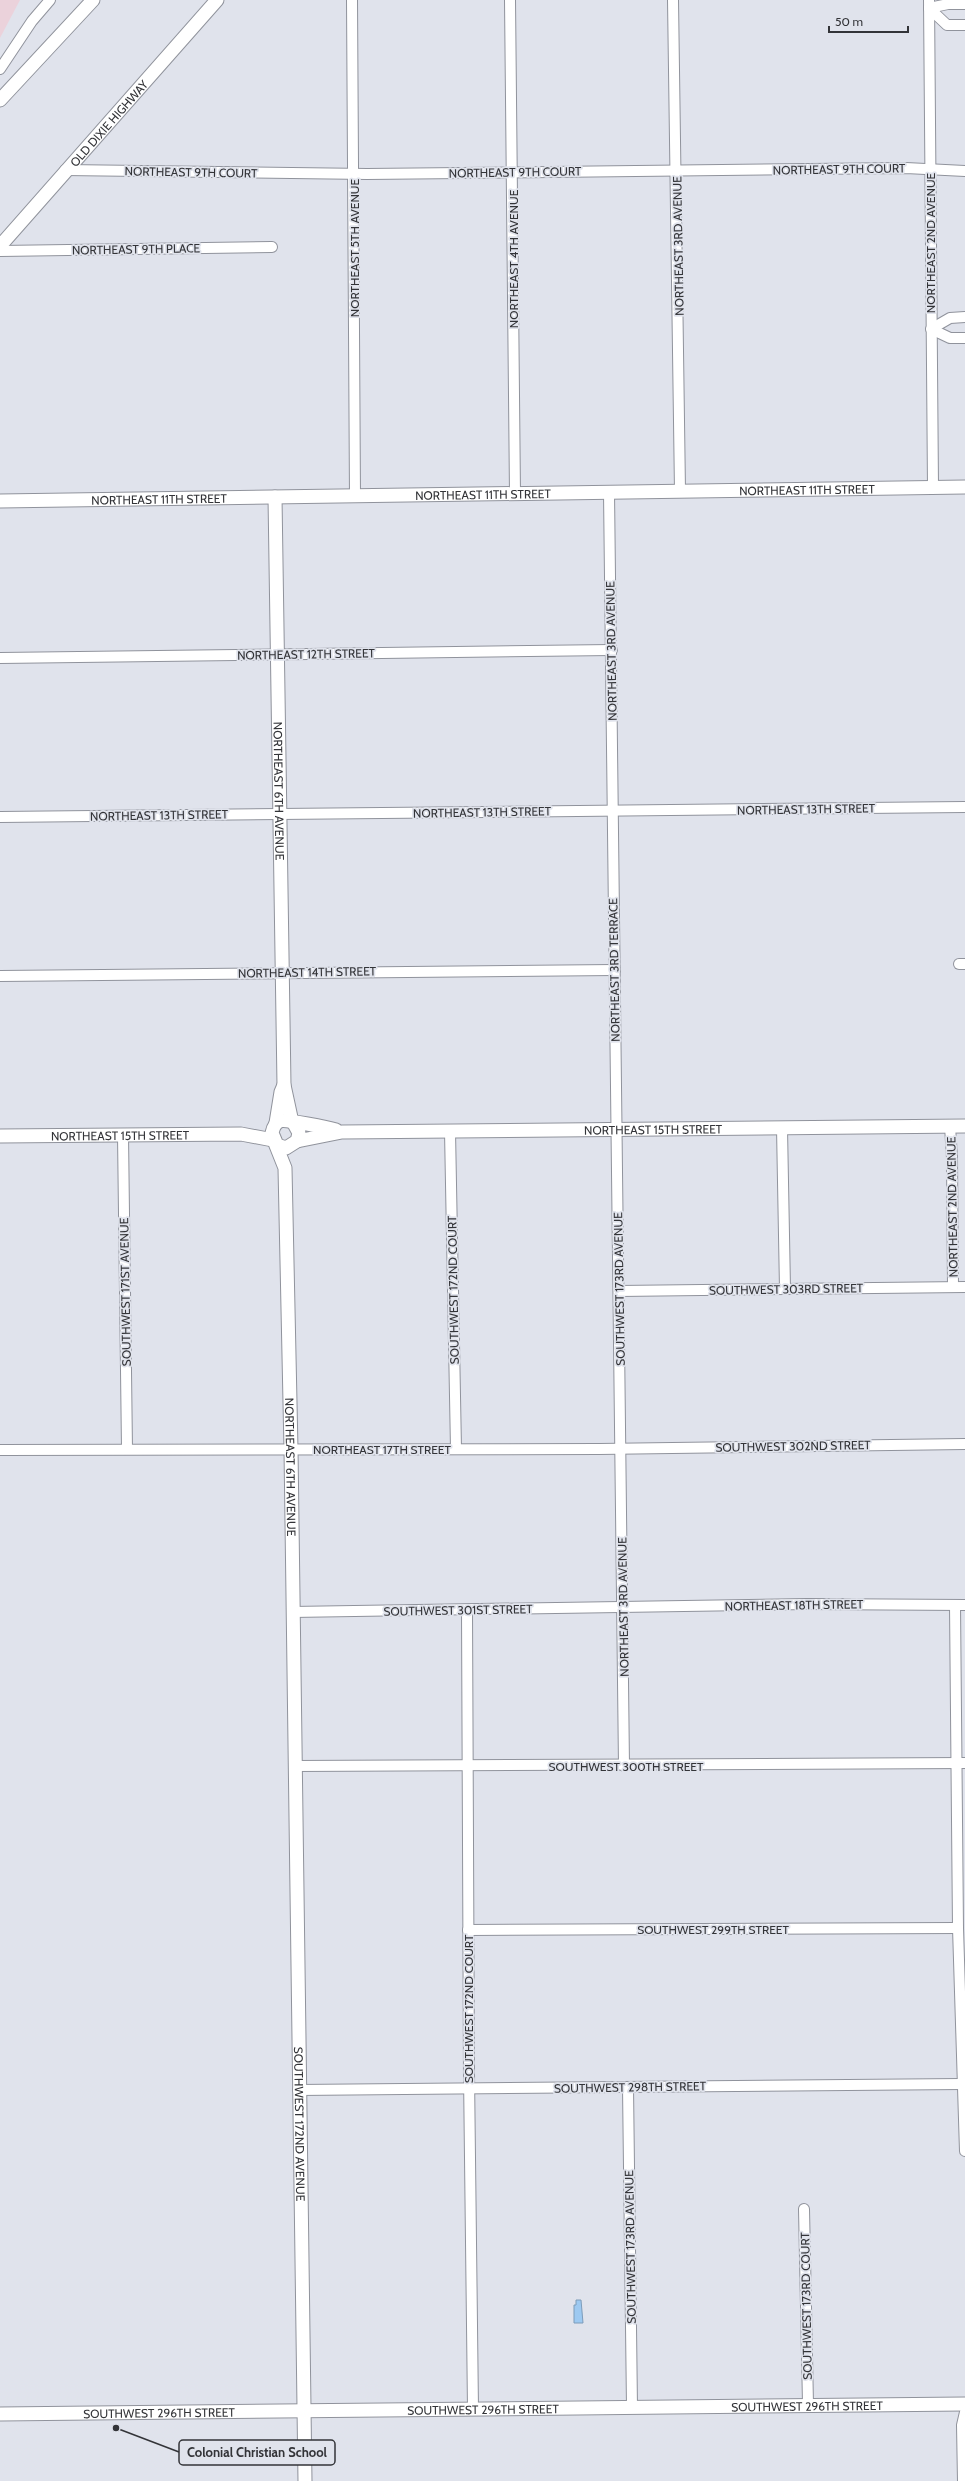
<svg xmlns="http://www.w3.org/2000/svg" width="965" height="2481" viewBox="0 0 965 2481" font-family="Cabin,sans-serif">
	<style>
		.commercial { fill: #ebd2db }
		.water { fill: #9dc9f1; stroke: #7d9cba }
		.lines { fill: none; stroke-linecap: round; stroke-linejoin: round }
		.street-casing { stroke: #90939c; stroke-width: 12 }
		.secondary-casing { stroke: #90939c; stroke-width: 15 }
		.street { stroke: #fff; stroke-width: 10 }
		.secondary { stroke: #fff; stroke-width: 13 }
		.labels { text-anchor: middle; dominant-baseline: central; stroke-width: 3.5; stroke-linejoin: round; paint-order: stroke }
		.street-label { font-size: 12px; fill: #333438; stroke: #e0e3ec }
		.leader { fill: none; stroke: #333438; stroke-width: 1.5 }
		.callout-dot { fill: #333438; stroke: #e0e3ec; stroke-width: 1.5 }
		.callout { fill: #e0e3ec; stroke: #333438; stroke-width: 1.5 }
		.callout-label { font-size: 13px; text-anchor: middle; font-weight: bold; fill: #333438 }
	</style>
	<rect width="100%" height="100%" fill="#e0e3ec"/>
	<!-- commercial -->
	<path class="commercial" d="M0,0H20L0,38Z"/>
	<!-- water -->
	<path class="water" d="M576,2300H581L583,2323H574V2305H576Z"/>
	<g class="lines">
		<defs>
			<g id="street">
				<path d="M352,0L355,496"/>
				<path d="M510,0L515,494"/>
				<path d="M673,0L680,491"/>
				<path d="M929,0L933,487"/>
				<path d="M929,8L947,25H965"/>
				<path d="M929,8L948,4H965"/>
				<path d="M0,69L32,21L50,0"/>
				<path d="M65,170L367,174L906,168L965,171"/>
				<path d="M0,251L272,247"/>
				<path d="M965,317L950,318L931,329L950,338H965"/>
				<path d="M609,492L624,1766"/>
				<path d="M0,658L612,650"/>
				<path d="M0,817L965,807"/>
				<path d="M959,964H965"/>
				<path d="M0,976L615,970"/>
				<path d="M950,1126L952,1158L953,1287"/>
				<path d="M782,1128L785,1289"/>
				<path d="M450,1131L456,1449"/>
				<path d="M123,1135L127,1449"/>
				<path d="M619,1291L965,1287"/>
				<path d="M0,1450L599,1449L965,1444"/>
				<path d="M955,1605L958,1928L965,2151"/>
				<path d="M467,1610L469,2074L473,2409"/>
				<path d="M292,1612L807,1604L965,1605"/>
				<path d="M294,1766L965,1763"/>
				<path d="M468,1930L958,1928"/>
				<path d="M628,2087L632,2407"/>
				<path d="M298,2090L962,2084"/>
				<path d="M804,2209L808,2404"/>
				<path d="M963,2481L962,2425L965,2412"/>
			</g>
			<g id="secondary">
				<path d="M0,100L93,0"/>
				<path id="s1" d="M0,246L217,0"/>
				<path id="s2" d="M275,497L284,1085L292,1122"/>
				<path id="s3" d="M0,501L965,487"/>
				<path d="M293,1122L299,1133L297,1141L286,1148L277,1145L272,1133C273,1128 275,1123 280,1121C285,1119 329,1128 336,1130"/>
				<path d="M276,1123L281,1092L284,1085"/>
				<path id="s4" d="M0,1136L241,1134L273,1140"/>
				<path id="s5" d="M297,1141L342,1132L965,1126"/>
				<path id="s6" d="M275,1143L285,1168L291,1449L305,2481"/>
				<path id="s7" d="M0,2414L965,2404"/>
			</g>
		</defs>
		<!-- street casing -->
		<use href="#street" class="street-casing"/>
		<!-- secondary casing -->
		<use href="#secondary" class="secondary-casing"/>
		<!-- street -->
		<use href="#street" class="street"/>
		<!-- secondary -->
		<use href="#secondary" class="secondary"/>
	</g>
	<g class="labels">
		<!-- street labels -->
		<g class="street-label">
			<text stroke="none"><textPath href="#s1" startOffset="164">OLD DIXIE HIGHWAY</textPath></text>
			<text transform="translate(839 169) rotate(-1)">NORTHEAST 9TH COURT</text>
			<text transform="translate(191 172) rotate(1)">NORTHEAST 9TH COURT</text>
			<text transform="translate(515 172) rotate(-1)">NORTHEAST 9TH COURT</text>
			<text transform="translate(930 243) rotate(-90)">NORTHEAST 2ND AVENUE</text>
			<text transform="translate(678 246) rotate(-91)">NORTHEAST 3RD AVENUE</text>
			<text transform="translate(354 248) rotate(-90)">NORTHEAST 5TH AVENUE</text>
			<text transform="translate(136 249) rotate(-1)">NORTHEAST 9TH PLACE</text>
			<text transform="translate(513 259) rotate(-90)">NORTHEAST 4TH AVENUE</text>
			<text stroke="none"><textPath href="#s3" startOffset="807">NORTHEAST 11TH STREET</textPath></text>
			<text stroke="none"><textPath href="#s3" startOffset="483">NORTHEAST 11TH STREET</textPath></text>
			<text stroke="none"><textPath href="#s3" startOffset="159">NORTHEAST 11TH STREET</textPath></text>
			<text transform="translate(611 651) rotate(-91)">NORTHEAST 3RD AVENUE</text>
			<text transform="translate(306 654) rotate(-1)">NORTHEAST 12TH STREET</text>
			<text stroke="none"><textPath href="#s2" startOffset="294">NORTHEAST 6TH AVENUE</textPath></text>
			<text transform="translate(806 809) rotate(-1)">NORTHEAST 13TH STREET</text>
			<text transform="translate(482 812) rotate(-1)">NORTHEAST 13TH STREET</text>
			<text transform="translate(159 815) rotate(-1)">NORTHEAST 13TH STREET</text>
			<text transform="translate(614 970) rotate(-91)">NORTHEAST 3RD TERRACE</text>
			<text transform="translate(307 972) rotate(-1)">NORTHEAST 14TH STREET</text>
			<text stroke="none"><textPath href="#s5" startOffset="357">NORTHEAST 15TH STREET</textPath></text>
			<text stroke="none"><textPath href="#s4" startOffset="120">NORTHEAST 15TH STREET</textPath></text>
			<text transform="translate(952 1207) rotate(-91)">NORTHEAST 2ND AVENUE</text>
			<text transform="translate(619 1289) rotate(-91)">SOUTHWEST 173RD AVENUE</text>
			<text transform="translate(786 1289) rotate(-1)">SOUTHWEST 303RD STREET</text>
			<text transform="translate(453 1290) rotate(-91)">SOUTHWEST 172ND COURT</text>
			<text transform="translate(125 1292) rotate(-91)">SOUTHWEST 171ST AVENUE</text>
			<text transform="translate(793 1446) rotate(-1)">SOUTHWEST 302ND STREET</text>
			<text x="382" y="1449">NORTHEAST 17TH STREET</text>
			<text stroke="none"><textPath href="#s6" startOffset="326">NORTHEAST 6TH AVENUE</textPath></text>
			<text transform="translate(794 1605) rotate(-1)">NORTHEAST 18TH STREET</text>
			<text transform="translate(623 1607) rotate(-91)">NORTHEAST 3RD AVENUE</text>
			<text transform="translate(458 1610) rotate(-1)">SOUTHWEST 301ST STREET</text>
			<text x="626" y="1766">SOUTHWEST 300TH STREET</text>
			<text x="713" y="1929">SOUTHWEST 299TH STREET</text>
			<text transform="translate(468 2009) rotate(-90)">SOUTHWEST 172ND COURT</text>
			<text transform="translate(630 2087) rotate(-1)">SOUTHWEST 298TH STREET</text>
			<text stroke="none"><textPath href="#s6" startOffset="983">SOUTHWEST 172ND AVENUE</textPath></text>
			<text transform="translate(630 2247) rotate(-91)">SOUTHWEST 173RD AVENUE</text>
			<text transform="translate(806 2306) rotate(-91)">SOUTHWEST 173RD COURT</text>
			<text stroke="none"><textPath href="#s7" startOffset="807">SOUTHWEST 296TH STREET</textPath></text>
			<text stroke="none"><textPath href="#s7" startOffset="483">SOUTHWEST 296TH STREET</textPath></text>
			<text stroke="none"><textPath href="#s7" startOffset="159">SOUTHWEST 296TH STREET</textPath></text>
		</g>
	</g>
	<!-- callouts -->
	<path class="leader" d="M116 2428L179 2452"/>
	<circle class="callout-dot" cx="116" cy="2428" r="4"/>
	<rect class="callout" x="179" y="2440" width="156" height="25" rx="4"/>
	<g class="callout-label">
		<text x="257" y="2457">Colonial Christian School</text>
	</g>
	<!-- scale -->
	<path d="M829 26v6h79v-6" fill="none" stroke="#333438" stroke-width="2"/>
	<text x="835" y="26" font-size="12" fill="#333438" stroke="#e0e3ec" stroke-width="3" paint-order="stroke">50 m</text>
</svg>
